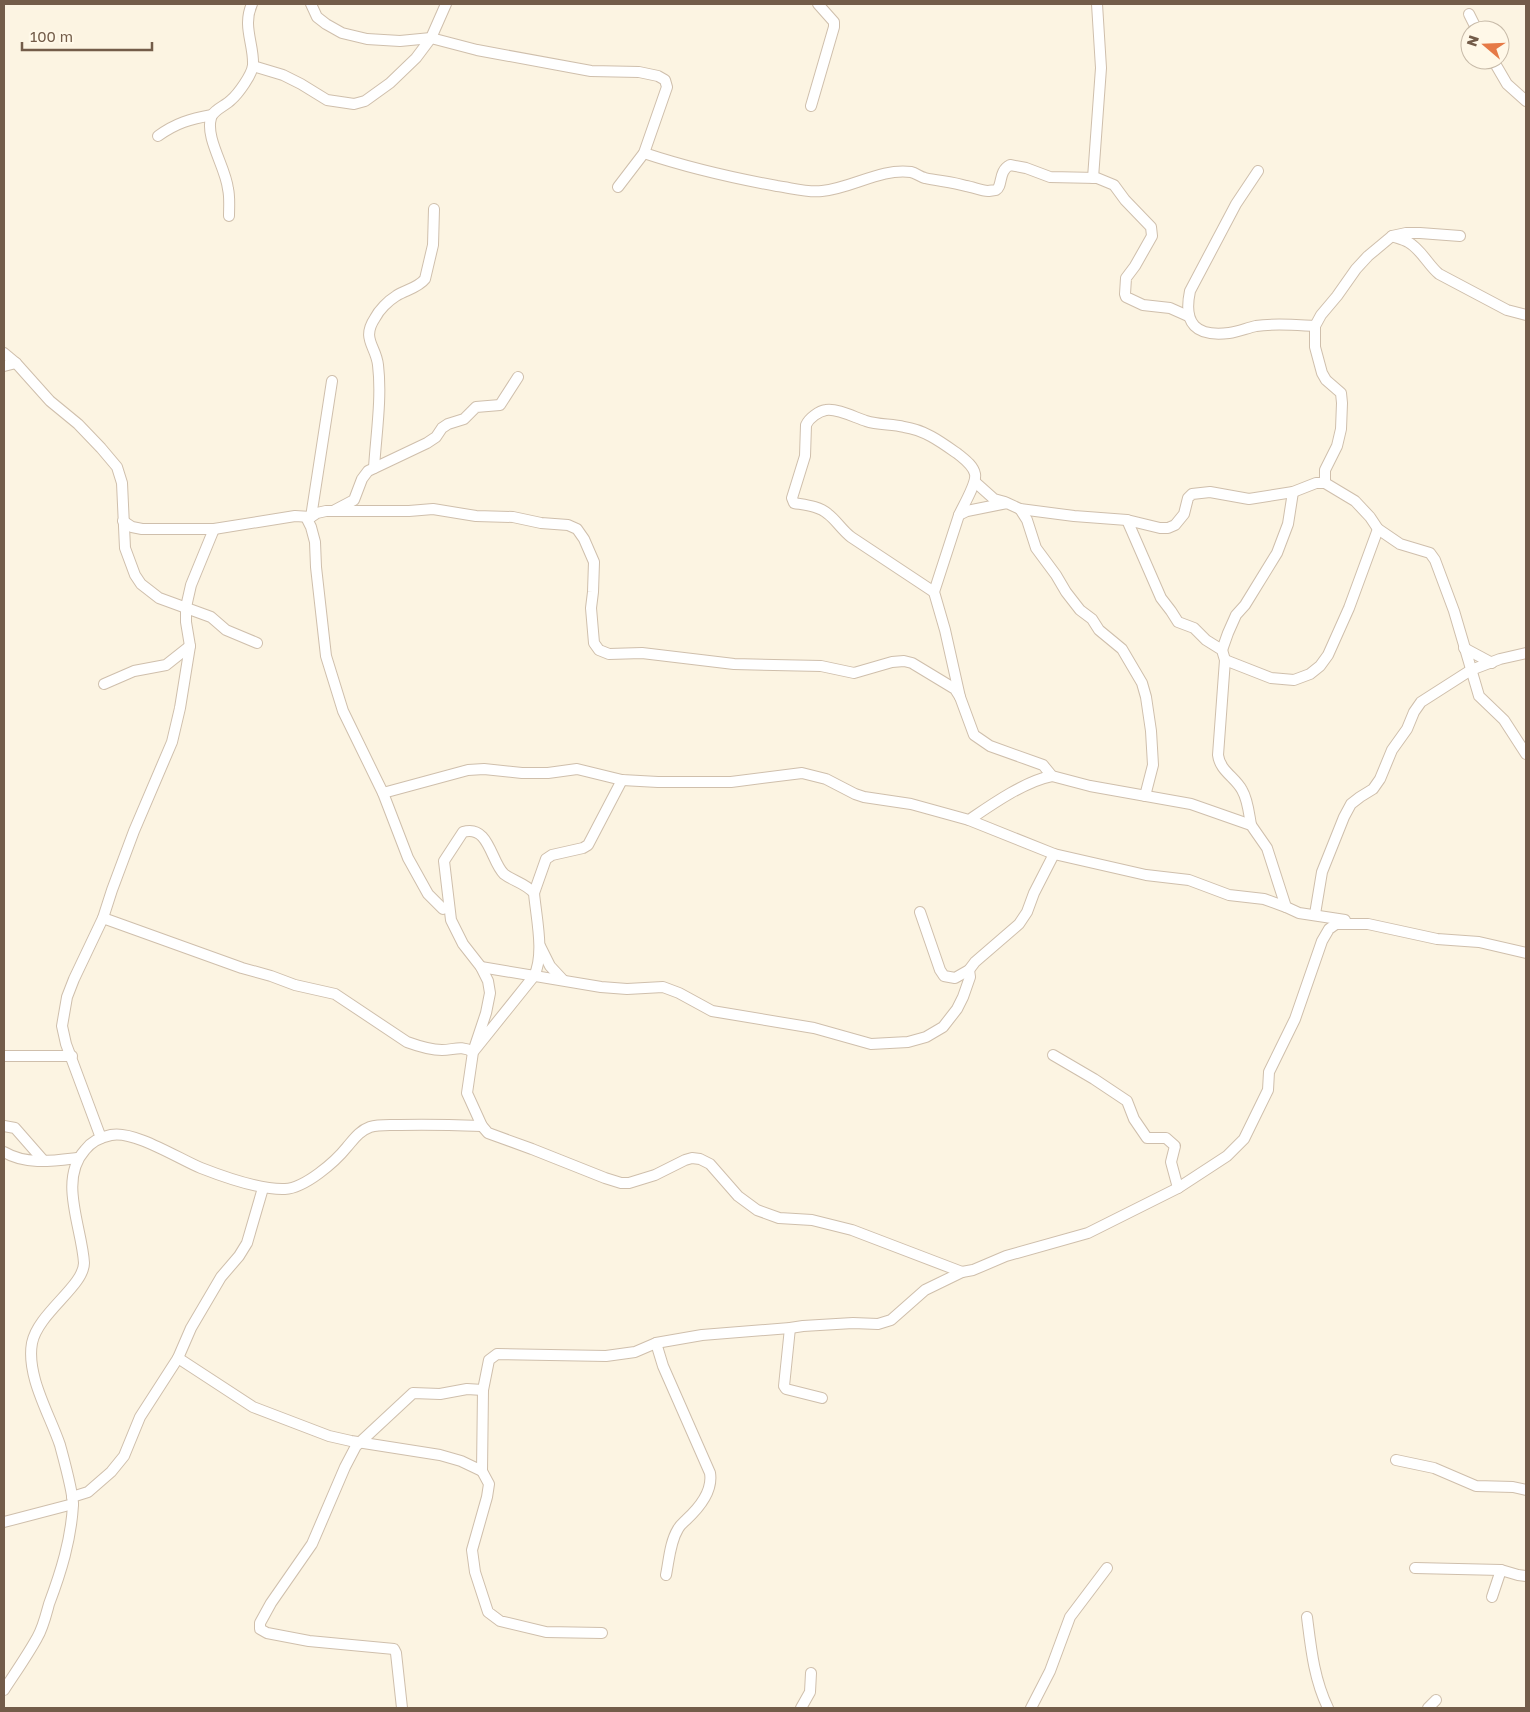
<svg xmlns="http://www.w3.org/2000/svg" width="1530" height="1712" viewBox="0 0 1530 1712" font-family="'Golos Text',sans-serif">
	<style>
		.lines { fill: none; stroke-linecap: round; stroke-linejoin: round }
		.minor-casing { stroke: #cfbfac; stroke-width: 12 }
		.minor { stroke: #fff; stroke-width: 10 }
	</style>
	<rect width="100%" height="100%" fill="#fcf4e2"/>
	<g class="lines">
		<defs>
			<g id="minor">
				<path d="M311,4L317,17L326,24L342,33L367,39L400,41L431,38L477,50L591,71L639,72L658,76L665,80L667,87L644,153L618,187"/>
				<path d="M1469,14L1477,30"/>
				<path d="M1493,60L1507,84L1526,101"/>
				<path d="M253,66L283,75L301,84L327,100L354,104L365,101L390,83L416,58L431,38L446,4"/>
				<path d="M811,106L834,27V22L818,4"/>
				<path d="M158,136C176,123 190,119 212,115"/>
				<path d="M644,153C686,167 733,178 777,186C792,188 808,193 822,191C853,188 880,168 911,172C916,173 920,177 925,178C938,181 953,182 966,186C973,187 981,191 988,191C989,191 995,190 996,190C1003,186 998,171 1010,165L1026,168L1050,177L1097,178L1114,185L1125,200L1151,227L1152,236L1135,266L1126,278L1125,294L1126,297L1143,305L1170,308L1188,316"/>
				<path d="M1258,171L1236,204L1190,291C1183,324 1196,337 1229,333C1238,332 1247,328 1256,326C1275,323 1295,325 1315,326"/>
				<path d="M1093,178L1101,68L1097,4"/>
				<path d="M229,216C229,207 230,197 228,189C226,168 205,138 211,118C213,110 225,106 231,100C238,94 252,75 253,65C254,44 242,26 252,4"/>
				<path d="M1392,236C1397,238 1403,239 1408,242C1421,249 1428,265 1439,274L1507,310L1526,315"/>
				<path d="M4,353L16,363L50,401L78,424L101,448L117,467L122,483L125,548L135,575L141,584L159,598L211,617L226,630L257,643"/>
				<path d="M4,366L16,363"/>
				<path d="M374,468C376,435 382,398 378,365C376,346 361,339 375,318C379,310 388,301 396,296C405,290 418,288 425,279L433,245L434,209"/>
				<path d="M975,482L994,499L1005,502"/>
				<path d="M1325,483V470L1337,446L1341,429L1342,403L1341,393L1326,380L1322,373L1315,347V326L1321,315L1337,296L1356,269L1368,256L1392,236L1406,233H1420L1460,236"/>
				<path d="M1020,509L1027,520L1036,548L1056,575L1066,592L1080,610L1092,619L1099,630L1122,649L1142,683L1146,697L1151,731L1153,765L1145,796"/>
				<path d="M335,510L354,500L362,479L368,471L427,443L436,437L442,428L448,424L464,419L476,407L500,405L518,377"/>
				<path d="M306,517L311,527L315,542L316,567L326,656L343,711L383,793L408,858L428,894L443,909"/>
				<path d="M311,517L332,381"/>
				<path d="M1127,520L1161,598L1171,611L1178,622L1194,628L1206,640L1222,650L1225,660L1218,755C1220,771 1235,777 1242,790C1248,800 1249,814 1251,825"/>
				<path d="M123,521L132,527L142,529H214L295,516L311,517L317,513L326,511H409L433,509L476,516L513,517L541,523L568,525L577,529L584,539L594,562L593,592L591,608L594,643L599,650L609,654L642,653L734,664L821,666L854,673L892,662L904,661L912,663L955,689L960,697"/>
				<path d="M934,592L851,537C842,530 836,520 828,514C819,506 805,505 794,503L792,498L805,456L806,425C809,418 819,411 826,410C837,408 856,418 866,421C878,425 892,424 904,427C925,430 941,442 958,454C964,459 973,465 975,474C977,483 963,506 959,515"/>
				<path d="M1464,648L1492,663"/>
				<path d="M1222,650L1228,633L1236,615L1245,605L1277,553L1288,524L1293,492"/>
				<path d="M1225,660L1271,678L1294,680L1310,674L1320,666L1328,655L1349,608L1378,529"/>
				<path d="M104,684L134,671L166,665L190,646"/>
				<path d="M383,793L468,770L484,769L522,773H548L577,769L622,780L658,782H731L802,773L826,779L855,794L864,797L911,804L969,820C991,805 1025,781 1052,776"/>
				<path d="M969,820L1054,854L1146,875L1189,880L1229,895L1264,899L1286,907"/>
				<path d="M534,893L546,859L552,855L583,848L588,845L622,780"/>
				<path d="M920,912L940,970L944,976L955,978L969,970L975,962L1019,924L1027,912L1034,893L1054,854"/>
				<path d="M1315,914L1322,872L1344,817L1351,804L1360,797L1373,789L1380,779L1392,750L1407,729L1414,712L1421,702L1471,670L1500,659L1526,653"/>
				<path d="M103,918L242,968L271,976L295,985L335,994L407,1042C418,1046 430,1050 442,1050C454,1050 461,1045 473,1052"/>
				<path d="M1345,920L1299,913L1286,907L1267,848L1251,825L1191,804L1090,786L1052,776L1043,765L990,746L974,735L960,697L945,630L934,592L959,515L967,511L1007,503L1020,509L1074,516L1127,520L1160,528H1168L1175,525L1184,514L1188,498L1192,494L1210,492L1249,499L1293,492L1316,483H1325L1355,501L1370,517L1378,529L1400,544L1430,553L1435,560L1454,611L1479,696L1504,720L1526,754"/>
				<path d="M540,946L550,966L563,980"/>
				<path d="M481,967L601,987L627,989L663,987L679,993L712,1011L814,1028L871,1044L908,1042L926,1037L943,1027L957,1009L963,997L970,977L969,970"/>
				<path d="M473,1052L534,976C545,954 536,917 534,893C525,883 513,881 504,874C491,862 489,824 463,832L444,861L451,920L463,944L481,967L488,981L490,993L486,1013L473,1052L467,1093L482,1126L488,1133L532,1149L605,1178L621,1183H629L655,1175L685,1160L692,1158L700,1159L710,1164L738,1196L757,1210L779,1218L812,1220L852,1230L962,1272"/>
				<path d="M1053,1055L1094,1079L1127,1101L1134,1119L1147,1138H1166L1175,1146L1171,1162L1178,1188"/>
				<path d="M4,1056H72"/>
				<path d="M4,1126L15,1128L43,1160"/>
				<path d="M101,1138L66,1044L62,1026L67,997L74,979L103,918L112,890L134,831L172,742L180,708L190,646L186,622V607L191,585L214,529"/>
				<path d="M4,1152C26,1165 52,1161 77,1158"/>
				<path d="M790,1328L784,1386L786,1389L822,1398"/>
				<path d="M656,1343L663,1366L710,1473C713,1491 698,1509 686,1520C683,1523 680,1525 678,1529C670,1542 669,1560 666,1575"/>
				<path d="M178,1358L253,1407L329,1436L351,1441L440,1455L461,1461L482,1471"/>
				<path d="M1396,1460L1434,1468L1476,1486L1513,1487L1526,1490"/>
				<path d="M72,1497L88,1492L111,1472L124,1456L140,1417L178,1358L191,1328L221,1277L239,1256L247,1243L263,1188"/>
				<path d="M4,1522L73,1504"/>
				<path d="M1415,1568L1501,1570L1518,1575L1526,1576"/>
				<path d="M1492,1597L1501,1570"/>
				<path d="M1307,1617C1311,1649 1314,1679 1328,1708"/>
				<path d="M602,1633L546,1632L500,1621L488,1612L475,1572L472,1550L487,1497L489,1484L482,1471L483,1390L489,1360L497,1354L606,1356L635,1352L656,1343L702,1335L790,1328L803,1326L853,1323L878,1324L891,1320L925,1290L962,1272L973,1270L1006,1256L1088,1233L1178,1188L1227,1156L1244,1139L1268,1090L1269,1072L1295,1019L1322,941L1329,929L1336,924H1368L1437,939L1479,942L1526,953"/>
				<path d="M4,1690C15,1673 27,1656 37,1638C43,1628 46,1615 49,1604C61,1572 71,1540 73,1505C73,1492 64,1460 60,1445C50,1415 26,1376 32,1343C38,1313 84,1286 84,1263C82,1227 58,1180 85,1150C91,1142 101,1137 111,1135C134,1130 179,1159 201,1168C224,1177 260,1190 285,1189C305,1188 335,1162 347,1147C354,1139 359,1131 370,1127C379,1124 390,1125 400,1125C428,1124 455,1125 482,1126"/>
				<path d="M402,1708L396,1653L394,1649L309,1641L267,1633L260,1629V1623L271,1603L312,1544L345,1467L356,1446L413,1393L440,1394L467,1389L483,1390"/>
				<path d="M801,1708L810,1692L811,1673"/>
				<path d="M1031,1708L1050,1671L1070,1617L1107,1568"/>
				<path d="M1428,1708L1436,1700"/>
			</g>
		</defs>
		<!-- minor casing -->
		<use href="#minor" class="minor-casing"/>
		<!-- minor -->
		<use href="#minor" class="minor"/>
	</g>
	<!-- border -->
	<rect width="1530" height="1712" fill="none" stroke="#735c49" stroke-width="10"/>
	<!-- north arrow -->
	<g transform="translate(1485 45) rotate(289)"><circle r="24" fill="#fff8e8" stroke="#c7baa8"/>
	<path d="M0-4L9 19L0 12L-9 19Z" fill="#e67a47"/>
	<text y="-8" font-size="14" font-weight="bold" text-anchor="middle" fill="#735c49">N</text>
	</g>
	<!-- scale -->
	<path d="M22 42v8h130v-8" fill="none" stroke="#735c49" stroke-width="2.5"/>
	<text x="30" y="42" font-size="15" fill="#735c49" stroke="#fff8e8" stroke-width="4" paint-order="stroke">100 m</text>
</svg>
